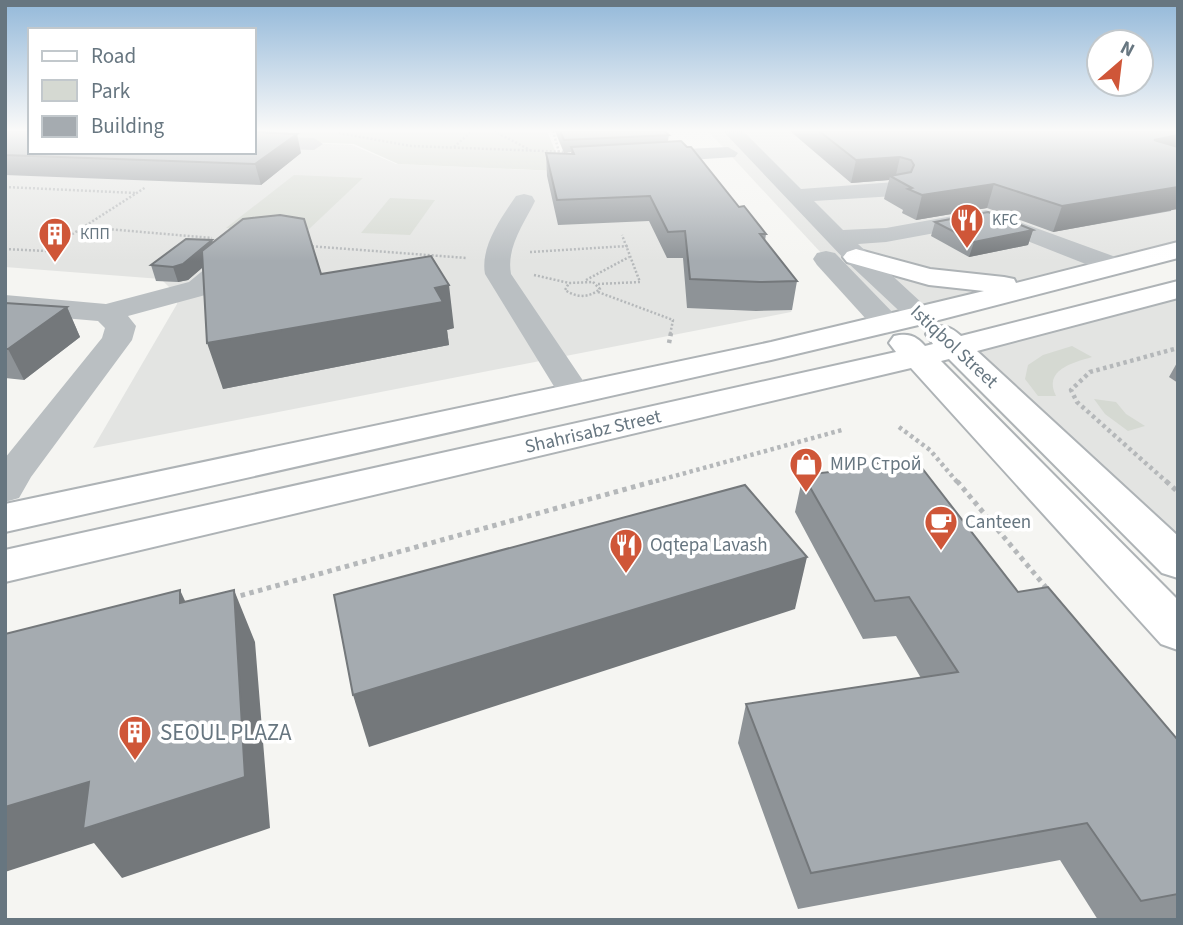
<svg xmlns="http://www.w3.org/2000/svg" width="1183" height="925" viewBox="0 0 1183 925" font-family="'Source Sans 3',sans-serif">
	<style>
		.built { fill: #e3e4e2 }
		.green { fill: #d5d9d2 }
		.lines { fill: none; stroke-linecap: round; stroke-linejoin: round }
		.major-casing { stroke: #aeb3b6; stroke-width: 4 }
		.path-far2 { stroke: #b5b8ba; stroke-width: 2.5; stroke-dasharray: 2 2; stroke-linecap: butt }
		.path-far1 { stroke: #b5b8ba; stroke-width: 4.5; stroke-dasharray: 3.5 3.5; stroke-linecap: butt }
		.path { stroke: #b5b8ba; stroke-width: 5; stroke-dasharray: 4.5 4.5; stroke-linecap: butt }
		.minor { fill: #babfc2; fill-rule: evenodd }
		.major { fill: #fff; fill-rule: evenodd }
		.wall { fill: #8e9397 }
		.shaded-wall { fill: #74787b }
		.building { fill: #a5abb0; stroke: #74787b; stroke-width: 2 }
		.labels { text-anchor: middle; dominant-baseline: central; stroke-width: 7; stroke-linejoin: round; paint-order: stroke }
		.far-poi-label { font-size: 16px; fill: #677680; stroke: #fff; text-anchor: start }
		.street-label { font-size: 19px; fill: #677680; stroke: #fff }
		.poi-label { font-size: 19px; fill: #677680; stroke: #fff; text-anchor: start }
		.near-poi-label { font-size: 23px; fill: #677680; stroke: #fff; text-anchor: start }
	</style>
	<rect width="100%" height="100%" fill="#f5f5f2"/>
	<!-- built -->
	<g class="built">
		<path d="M5,131L30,152H254V141L352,145L396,164L554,171L757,262L792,310L791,312L93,448L177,304L178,296L161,279L5,267Z"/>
		<path d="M708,131H1178V250L887,324Z"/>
		<path d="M1178,289V562L956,348Z"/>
	</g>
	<!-- green -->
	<g class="green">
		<path d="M254,131H547L565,175L556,171L398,164L354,144L254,140Z"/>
		<path d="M294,175L363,178L306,232L226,228Z"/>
		<path d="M390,198L435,200L410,235L361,233Z"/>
		<path d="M1072,346L1092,357C1072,363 1043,370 1056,396H1038L1025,379L1028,365L1043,355Z"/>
		<path d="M1094,399L1116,402L1126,414L1145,426L1128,431L1105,414Z"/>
	</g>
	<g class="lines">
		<defs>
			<g id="major">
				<path d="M1178,242V258L931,322L771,360L5,532V504L771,342L984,291L929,285L847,262L843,257L847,252L856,249L930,269L1004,277L1014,279L1016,283Z"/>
				<path d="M1178,281V298L977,351L1178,536V578L1162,573L949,359L941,361L1178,600V650L1161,644L911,368L5,582V550L896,352L889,343L894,336C908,333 915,335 925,346L933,344L926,334L930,328C944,324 951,327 961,336Z"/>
			</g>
		</defs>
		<!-- major casing -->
		<use href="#major" class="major-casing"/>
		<!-- path-far2 -->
		<g class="path-far2">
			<path d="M494,131L530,150"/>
			<path d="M553,131L559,152"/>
			<path d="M339,133L411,146L570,152"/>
			<path d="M454,147L472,131"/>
			<path d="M5,187L136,193"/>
			<path d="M84,227L212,238"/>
			<path d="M308,246L467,258"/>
			<path d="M5,249L46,251L146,187"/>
			<path d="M530,252L628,246"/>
			<path d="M534,275L569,283"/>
			<path d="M586,280L629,257"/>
			<path d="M593,282L600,289C589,298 577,298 565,290L569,283Z"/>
			<path d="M598,284L640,282L622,235"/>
			<path d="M598,292L673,320L670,335"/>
		</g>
		<!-- path-far1 -->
		<g class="path-far1">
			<path d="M669,343L671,333"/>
			<path d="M899,427L930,450L958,483"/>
			<path d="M649,483L842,430"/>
			<path d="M1168,483L1077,402L1071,390L1090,372L1178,348"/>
		</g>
		<!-- path -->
		<g class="path">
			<path d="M957,481L1049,591"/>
			<path d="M1166,481L1178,492"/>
			<path d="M232,598L655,481"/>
		</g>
		<!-- minor -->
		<g class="minor">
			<path d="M723,131H743L801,189L895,182L903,184L906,189L903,194L895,196L814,201L843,230L886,228L986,210L1124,260L1128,266L1124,272L1115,274L1106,272L984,224L886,242L858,244L936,316L931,322L921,325L911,322L847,262Z"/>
			<path d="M254,136L314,138L323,144L314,150L254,148Z"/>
			<path d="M728,147L738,153L735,157L643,163L636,161L633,157L636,153L643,151Z"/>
			<path d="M524,194L532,196L535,201C524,224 506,247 511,274L592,394L587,401L575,404L563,401L485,274C480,247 501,218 516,196Z"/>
			<path d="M243,242L252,245L256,250L209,294L128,316L136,326L132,340L31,477L19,498L5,502V458L102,338L105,328L98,321L5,313V295L106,304L189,282L234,245Z"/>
			<path d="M826,251L835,253L898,318L902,324L898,330L887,333L876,330L817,265L813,259L817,253Z"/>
		</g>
		<!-- major -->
		<use href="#major" class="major"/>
	</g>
	<!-- wall -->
	<g class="wall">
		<path d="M5,131L301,153L261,185L5,175Z"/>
		<path d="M555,131H665L669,135L668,141L739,207L766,234L765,241L797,281L792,310L756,311L687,308L683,258H667L649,221L558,225L547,176L546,153L571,154V152L564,153Z"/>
		<path d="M790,131H1178L1171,211L1053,232L987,208L916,220L902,213L903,210L884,199L889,180L851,183Z"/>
		<path d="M935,222L1033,230L1028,245L969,257L931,236Z"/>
		<path d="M212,240L213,243L321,274L454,328L447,330L449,345L223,389L203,267L188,280L178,282L156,281L151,265Z"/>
		<path d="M5,303L67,307L80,337L24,380L5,378Z"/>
		<path d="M1178,361V383L1169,377Z"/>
		<path d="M836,467L1018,592L1178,740V920H1098L1060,860L798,909L738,743L746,704L921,678L896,636L863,639L795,512L803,475L834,472Z"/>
	</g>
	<!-- shaded-wall -->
	<g class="shaded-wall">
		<path d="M297,134L301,153L261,185L255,164Z"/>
		<path d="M1178,135V155L1154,140Z"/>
		<path d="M900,157L895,179L890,176L889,180L851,183L856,160Z"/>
		<path d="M994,184L987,208L916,220L922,195Z"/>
		<path d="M1178,187V209L1053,232L1062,206Z"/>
		<path d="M1033,230L1028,245L969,257L974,242Z"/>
		<path d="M212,240L217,255L188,280L178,282L173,267Z"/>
		<path d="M449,285L454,328L447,330L449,345L223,389L207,343L435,288Z"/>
		<path d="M67,307L80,337L24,380L8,349Z"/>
		<path d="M807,557L795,609L369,747L353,695Z"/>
		<path d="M180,590L204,642L180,603Z"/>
		<path d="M234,590L255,642L270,828L122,878L94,843L5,872V807Z"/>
	</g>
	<!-- building -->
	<g class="building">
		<path d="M5,131H30V152H254V132L297,134L255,164L5,155Z"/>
		<path d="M560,131H665L669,135L564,140Z"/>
		<path d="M819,131H1178V135L1154,140L1178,147V187L1062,206L994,184L922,195L908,189L912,188L890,176L911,172L914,165L911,160L900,157L856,160Z"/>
		<path d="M681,141L687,147H691L739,207L744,206L766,234H760L797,281L760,282L690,279L685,231L668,232L650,196L557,200L546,153L574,154L571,147Z"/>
		<path d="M988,212L1033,230L974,242L935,222Z"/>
		<path d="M280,215L304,219L321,274L431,256L449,285L435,288L443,302L207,343L202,251L243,219Z"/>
		<path d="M186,239L212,240L183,264L173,267L151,265Z"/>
		<path d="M5,303L67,307L8,349H5Z"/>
		<path d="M915,459L1018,592L1048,587L1178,740V894L1141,901L1087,823L811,873L746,704L958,672L909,597L875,601L803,475L839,471L836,467Z"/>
		<path d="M745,485L807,557L353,695L334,595Z"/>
		<path d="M180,590V603L234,590L245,777L83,829L89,782L5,807V634Z"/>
	</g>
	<!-- sky -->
	<linearGradient id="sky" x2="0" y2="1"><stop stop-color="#93b8d9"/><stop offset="0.5" stop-color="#fafaf9"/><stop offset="1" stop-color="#fafaf9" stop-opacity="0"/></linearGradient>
	<rect width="1183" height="261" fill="url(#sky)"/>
	<!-- icons -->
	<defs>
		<symbol id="restaurant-pin" viewBox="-11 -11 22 30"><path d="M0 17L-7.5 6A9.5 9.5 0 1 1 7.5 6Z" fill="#cf5638" stroke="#fff"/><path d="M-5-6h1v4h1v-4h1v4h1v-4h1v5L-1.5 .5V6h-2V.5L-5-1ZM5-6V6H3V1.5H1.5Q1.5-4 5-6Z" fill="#fff"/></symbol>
		<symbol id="building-pin" viewBox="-11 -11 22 30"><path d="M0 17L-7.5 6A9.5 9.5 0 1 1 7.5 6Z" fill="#cf5638" stroke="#fff"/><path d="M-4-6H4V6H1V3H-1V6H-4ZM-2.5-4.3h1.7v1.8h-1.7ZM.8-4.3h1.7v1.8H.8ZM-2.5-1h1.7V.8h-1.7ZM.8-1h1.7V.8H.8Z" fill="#fff"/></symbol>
		<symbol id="shop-pin" viewBox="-11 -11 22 30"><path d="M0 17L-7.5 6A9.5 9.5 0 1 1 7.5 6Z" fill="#cf5638" stroke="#fff"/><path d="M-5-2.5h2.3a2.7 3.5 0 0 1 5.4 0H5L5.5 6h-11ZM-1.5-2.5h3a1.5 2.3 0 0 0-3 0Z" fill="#fff"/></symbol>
		<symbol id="cafe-pin" viewBox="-11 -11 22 30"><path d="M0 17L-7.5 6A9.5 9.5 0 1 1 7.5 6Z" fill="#cf5638" stroke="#fff"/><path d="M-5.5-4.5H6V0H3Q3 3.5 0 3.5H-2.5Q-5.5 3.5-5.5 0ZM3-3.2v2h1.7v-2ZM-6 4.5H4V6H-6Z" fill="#fff"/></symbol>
	</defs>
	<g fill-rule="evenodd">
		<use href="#restaurant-pin" x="948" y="201" width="38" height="52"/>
		<use href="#building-pin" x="36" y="215" width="38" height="52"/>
		<use href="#shop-pin" x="787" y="445" width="38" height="52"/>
		<use href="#cafe-pin" x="922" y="503" width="38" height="52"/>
		<use href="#restaurant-pin" x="607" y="526" width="38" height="52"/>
		<use href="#building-pin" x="116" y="713" width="38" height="52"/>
	</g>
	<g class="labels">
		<!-- far-poi labels -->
		<g class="far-poi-label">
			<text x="992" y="220">KFC</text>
			<text x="80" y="234">КПП</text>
		</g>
		<!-- street labels -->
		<g class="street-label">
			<text transform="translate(954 347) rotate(43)">Istiqbol Street</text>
			<text transform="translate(593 432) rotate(-13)">Shahrisabz Street</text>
		</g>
		<!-- poi labels -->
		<g class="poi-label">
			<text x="830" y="464">МИР Строй</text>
			<text x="965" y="522">Canteen</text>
			<text x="650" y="545">Oqtepa Lavash</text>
		</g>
		<!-- near-poi labels -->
		<g class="near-poi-label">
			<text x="160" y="732">SEOUL PLAZA</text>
		</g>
	</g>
	<!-- border -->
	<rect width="1183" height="925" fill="none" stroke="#677680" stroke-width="14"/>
	<!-- legend -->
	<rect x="28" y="28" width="228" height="126" fill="#ffffff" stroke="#c2c8cc" stroke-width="2"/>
	<rect x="42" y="51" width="35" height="10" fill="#ffffff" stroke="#c2c8cc" stroke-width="2"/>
	<text x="91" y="63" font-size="21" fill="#677680">Road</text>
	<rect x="42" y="80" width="35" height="21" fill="#d5d9d2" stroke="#c2c8cc" stroke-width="2"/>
	<text x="91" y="98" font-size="21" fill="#677680">Park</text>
	<rect x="42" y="116" width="35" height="21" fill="#a5abb0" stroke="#c2c8cc" stroke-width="2"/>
	<text x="91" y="133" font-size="21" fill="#677680">Building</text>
	<!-- north arrow -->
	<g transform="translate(1120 63) rotate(28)"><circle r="33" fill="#ffffff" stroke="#c2c8cc" stroke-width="2"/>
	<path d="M0-5L12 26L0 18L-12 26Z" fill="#cf5638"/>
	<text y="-10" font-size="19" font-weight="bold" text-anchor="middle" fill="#677680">N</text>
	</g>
</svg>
